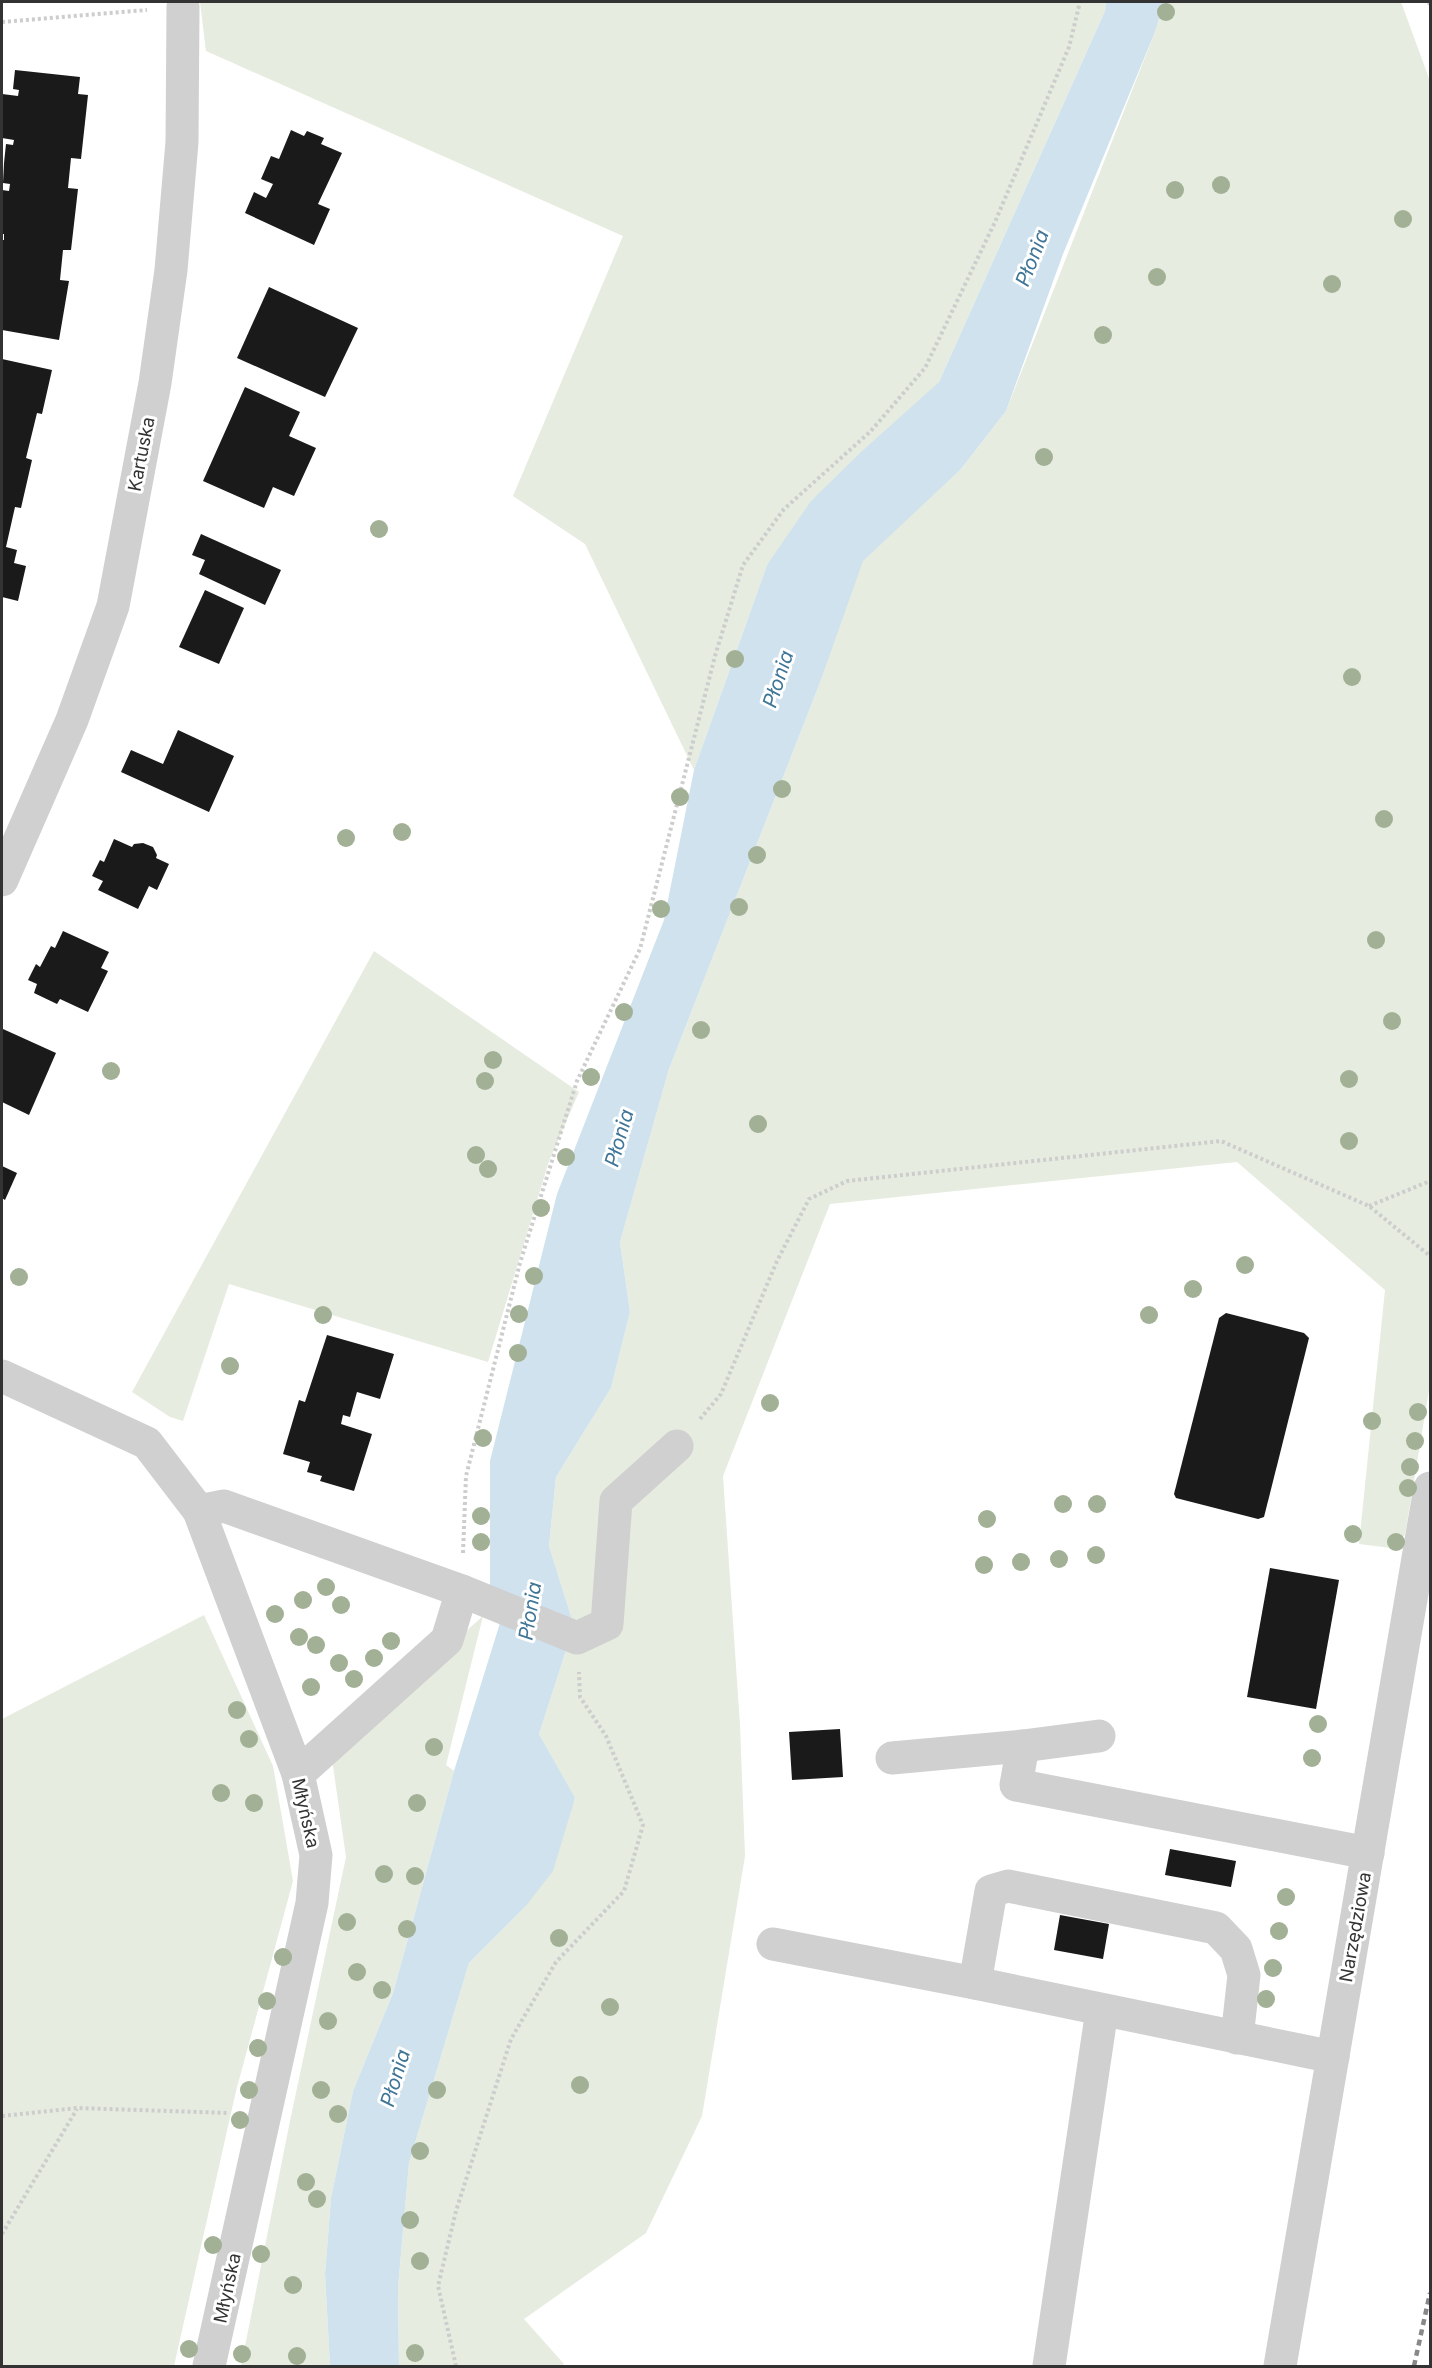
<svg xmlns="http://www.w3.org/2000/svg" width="1432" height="2368" viewBox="0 0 1432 2368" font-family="Inter,sans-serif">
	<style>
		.green { fill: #e6ecdf }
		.water { fill: #cfe2ee }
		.building { fill: #1a1a1a }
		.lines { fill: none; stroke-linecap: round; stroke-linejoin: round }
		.path { stroke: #cdcdcd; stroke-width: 4; stroke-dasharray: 3 3; stroke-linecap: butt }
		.minor { stroke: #d0d0d0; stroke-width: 33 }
		.rail { stroke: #888; stroke-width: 4.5; stroke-dasharray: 6 4.5; stroke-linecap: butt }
		.tree { fill: #a2b095 }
		.labels { text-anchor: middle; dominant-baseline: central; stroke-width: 6; stroke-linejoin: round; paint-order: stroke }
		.street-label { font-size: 18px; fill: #333; stroke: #fff }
		.water-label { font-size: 20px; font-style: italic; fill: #3f7597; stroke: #fff }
	</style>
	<rect width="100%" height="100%" fill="#fff"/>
	<!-- green -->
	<g class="green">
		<path d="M200,2H1106L1105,11L939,382L767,565L694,770L585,544L513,496L623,236L206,51Z"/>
		<path d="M1164,2H1401L1430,81V1384L1405,1535L1391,1548L1359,1544L1385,1290L1237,1162L830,1204L723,1476L740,1725L745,1856L702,2116L646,2233L524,2319L564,2364L560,2366H399L398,2288L409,2163L469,1963L525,1907L575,1799L539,1734L574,1626L549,1546L556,1477L611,1388L630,1312L620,1242L669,1069L819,685L855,564L961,469L1006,411L1155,32Z"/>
		<path d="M374,951L579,1092L549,1161L488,1362L229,1284L183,1421L170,1417L132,1392Z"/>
		<path d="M204,1615L273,1766L293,1881L236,2091L174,2366H2V1719Z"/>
		<path d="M483,1616L446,1765L454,1771L393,1993L353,2091L331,2198L325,2274L330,2366H241L290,2121L346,1857L331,1752Z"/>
	</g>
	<!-- water -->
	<path class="water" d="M1106,2H1164L1155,32L1063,254L1006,411L961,469L863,561L819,685L669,1069L620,1242L630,1312L611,1388L556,1477L549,1546L574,1626L539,1734L575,1798L553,1871L525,1907L469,1963L409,2163L398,2288L399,2366H330L325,2274L331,2198L353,2091L393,1993L454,1771L500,1623L490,1589V1461L557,1194L664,920L694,770L767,565L811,501L860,453L939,382L1105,11Z"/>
	<!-- building -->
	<g class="building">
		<path d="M15,70L80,77L78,94L88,95L81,159L71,158L68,188L78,189L71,250H63L60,280L69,281L59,340L2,330V240H4V234H2V190L9,191L10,184L3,183L4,163L6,144L13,145L14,140L2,138V94L18,96L19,90L13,89Z"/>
		<path d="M291,130L304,136L307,131L324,138L321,144L342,153L318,204L330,209L314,245L245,213L254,192L266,198L273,184L261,179L271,156L279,159Z"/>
		<path d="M269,287L358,328L325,397L237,358Z"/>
		<path d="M2,359L52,370L42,414L37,413L26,458L32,460L21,508L15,507L6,547L17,550L14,563L26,566L18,601L2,597Z"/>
		<path d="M245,387L300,412L289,436L316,448L294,496L273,487L264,508L203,481Z"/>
		<path d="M201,534L281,570L265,605L199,574L205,560L192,555Z"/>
		<path d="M205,590L244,608L219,664L179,647Z"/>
		<path d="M178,730L234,756L209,812L121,772L131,750L163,764Z"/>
		<path d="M114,839L132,847L134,844L143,843L153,847L157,855L156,858L169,864L157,890L149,886L138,909L98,890L103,881L92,876L100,860L104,862Z"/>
		<path d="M63,931L109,952L101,968L108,971L88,1012L60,999L57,1004L34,993L37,984L28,980L36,964L40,967L51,946L55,948Z"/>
		<path d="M3,1029L56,1053L29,1115L2,1102V1034Z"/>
		<path d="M2,1166L17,1173L5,1200L2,1198Z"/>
		<path d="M1226,1313L1304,1333L1309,1338L1264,1517L1258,1519L1176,1498L1174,1494L1219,1318Z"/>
		<path d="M327,1335L394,1354L380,1399L357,1392L350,1417L343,1415L341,1424L372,1434L354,1491L320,1481L322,1476L307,1472L310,1462L283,1454L299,1400L305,1402Z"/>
		<path d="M1270,1568L1339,1580L1316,1709L1247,1697Z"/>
		<path d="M840,1729L843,1777L792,1780L789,1732Z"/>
		<path d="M1170,1849L1236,1861L1231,1887L1165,1875Z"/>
		<path d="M1060,1915L1109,1924L1103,1959L1054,1950Z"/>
	</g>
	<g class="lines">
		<!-- path -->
		<g class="path">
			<path d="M1429,2L1430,6"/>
			<path d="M2,22L147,10"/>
			<path d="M1369,1206L1430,1181"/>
			<path d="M700,1419L721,1394L777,1261L809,1199L847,1181L1221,1141L1369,1206L1430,1256"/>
			<path d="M463,1553L466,1476L520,1263L577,1081L640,949L715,656L743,565L784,509L870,432L925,368L995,222L1069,47L1080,2"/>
			<path d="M2,2116L77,2108L228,2113"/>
			<path d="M2,2234L77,2109"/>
			<path d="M456,2366L438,2286L456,2211L511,2039L556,1962L624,1891L643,1825L606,1736L580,1697L579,1672"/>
		</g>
		<!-- minor -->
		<g class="minor">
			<path d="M2,880L72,720L113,606L155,383L171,270L182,142L183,7"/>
			<path d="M2,1376L147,1443L199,1511L298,1774L316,1855L312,1903L209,2366"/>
			<path d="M199,1511L224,1506L462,1591L577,1638L607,1624L616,1501L677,1446"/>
			<path d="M1023,1746L1016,1785L1368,1853"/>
			<path d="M892,1758L1023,1746L1099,1736"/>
			<path d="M298,1774L447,1640L462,1591"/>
			<path d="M773,1944L975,1983L1333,2057"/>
			<path d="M975,1983L991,1891L1008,1886L1216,1928L1236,1949L1244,1975L1237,2038"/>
			<path d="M1049,2366L1102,2010"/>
			<path d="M1280,2366L1430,1488"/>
		</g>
		<!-- rail -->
		<path class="rail" d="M1414,2366L1430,2293"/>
	</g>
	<!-- trees -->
	<g class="tree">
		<circle cx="1166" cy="12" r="9"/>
		<circle cx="1221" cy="185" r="9"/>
		<circle cx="1175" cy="190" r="9"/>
		<circle cx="1403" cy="219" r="9"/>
		<circle cx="1157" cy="277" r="9"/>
		<circle cx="1332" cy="284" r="9"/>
		<circle cx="1103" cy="335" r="9"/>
		<circle cx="1044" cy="457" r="9"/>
		<circle cx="379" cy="529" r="9"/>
		<circle cx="735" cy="659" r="9"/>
		<circle cx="1352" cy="677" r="9"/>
		<circle cx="782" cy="789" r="9"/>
		<circle cx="680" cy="797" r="9"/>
		<circle cx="1384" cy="819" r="9"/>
		<circle cx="402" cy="832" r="9"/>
		<circle cx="346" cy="838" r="9"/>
		<circle cx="757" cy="855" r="9"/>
		<circle cx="739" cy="907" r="9"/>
		<circle cx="661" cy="909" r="9"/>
		<circle cx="1376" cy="940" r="9"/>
		<circle cx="624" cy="1012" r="9"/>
		<circle cx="1392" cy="1021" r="9"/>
		<circle cx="701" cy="1030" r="9"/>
		<circle cx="493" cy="1060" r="9"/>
		<circle cx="111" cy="1071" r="9"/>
		<circle cx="591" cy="1077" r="9"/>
		<circle cx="1349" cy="1079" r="9"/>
		<circle cx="485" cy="1081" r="9"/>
		<circle cx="758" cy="1124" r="9"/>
		<circle cx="1349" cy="1141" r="9"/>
		<circle cx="476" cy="1155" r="9"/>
		<circle cx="566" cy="1157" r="9"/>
		<circle cx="488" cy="1169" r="9"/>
		<circle cx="541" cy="1208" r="9"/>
		<circle cx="1245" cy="1265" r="9"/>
		<circle cx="534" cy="1276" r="9"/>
		<circle cx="19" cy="1277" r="9"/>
		<circle cx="1193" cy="1289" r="9"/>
		<circle cx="519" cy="1314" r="9"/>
		<circle cx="323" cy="1315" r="9"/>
		<circle cx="1149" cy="1315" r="9"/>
		<circle cx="518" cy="1353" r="9"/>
		<circle cx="230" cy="1366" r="9"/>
		<circle cx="770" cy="1403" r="9"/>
		<circle cx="1418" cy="1412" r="9"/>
		<circle cx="1372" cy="1421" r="9"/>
		<circle cx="483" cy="1438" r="9"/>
		<circle cx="1415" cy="1441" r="9"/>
		<circle cx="1410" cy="1467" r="9"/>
		<circle cx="1408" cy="1488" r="9"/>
		<circle cx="1063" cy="1504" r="9"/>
		<circle cx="1097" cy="1504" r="9"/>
		<circle cx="481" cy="1516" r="9"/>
		<circle cx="987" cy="1519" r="9"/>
		<circle cx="1353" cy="1534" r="9"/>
		<circle cx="481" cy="1542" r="9"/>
		<circle cx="1396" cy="1542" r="9"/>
		<circle cx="1096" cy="1555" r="9"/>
		<circle cx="1059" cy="1559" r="9"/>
		<circle cx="1021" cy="1562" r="9"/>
		<circle cx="984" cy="1565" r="9"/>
		<circle cx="326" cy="1587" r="9"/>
		<circle cx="303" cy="1600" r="9"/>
		<circle cx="341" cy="1605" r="9"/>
		<circle cx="275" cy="1614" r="9"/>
		<circle cx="299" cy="1637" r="9"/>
		<circle cx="391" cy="1641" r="9"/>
		<circle cx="316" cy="1645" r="9"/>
		<circle cx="374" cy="1658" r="9"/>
		<circle cx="339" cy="1663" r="9"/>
		<circle cx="354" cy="1679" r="9"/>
		<circle cx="311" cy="1687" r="9"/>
		<circle cx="237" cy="1710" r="9"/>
		<circle cx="1318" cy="1724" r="9"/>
		<circle cx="249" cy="1739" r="9"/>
		<circle cx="434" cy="1747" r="9"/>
		<circle cx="1312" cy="1758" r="9"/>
		<circle cx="221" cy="1793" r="9"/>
		<circle cx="254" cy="1803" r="9"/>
		<circle cx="417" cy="1803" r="9"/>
		<circle cx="384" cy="1874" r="9"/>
		<circle cx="415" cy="1876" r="9"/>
		<circle cx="1286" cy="1897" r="9"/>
		<circle cx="347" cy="1922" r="9"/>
		<circle cx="407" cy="1929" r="9"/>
		<circle cx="1279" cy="1931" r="9"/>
		<circle cx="559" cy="1938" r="9"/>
		<circle cx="283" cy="1957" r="9"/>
		<circle cx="1273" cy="1968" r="9"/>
		<circle cx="357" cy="1972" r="9"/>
		<circle cx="382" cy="1990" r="9"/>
		<circle cx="1266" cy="1999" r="9"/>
		<circle cx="267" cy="2001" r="9"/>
		<circle cx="610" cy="2007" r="9"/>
		<circle cx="328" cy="2021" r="9"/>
		<circle cx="258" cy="2048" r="9"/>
		<circle cx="580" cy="2085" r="9"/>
		<circle cx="249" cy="2090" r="9"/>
		<circle cx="321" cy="2090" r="9"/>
		<circle cx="437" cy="2090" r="9"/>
		<circle cx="338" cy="2114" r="9"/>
		<circle cx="240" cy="2120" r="9"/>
		<circle cx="420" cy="2151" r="9"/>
		<circle cx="306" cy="2182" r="9"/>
		<circle cx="317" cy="2199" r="9"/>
		<circle cx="410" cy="2220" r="9"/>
		<circle cx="213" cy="2245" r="9"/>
		<circle cx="261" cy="2254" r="9"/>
		<circle cx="420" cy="2261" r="9"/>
		<circle cx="293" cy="2285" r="9"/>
		<circle cx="189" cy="2349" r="9"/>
		<circle cx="415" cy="2353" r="9"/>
		<circle cx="242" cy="2354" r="9"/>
		<circle cx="297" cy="2356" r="9"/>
	</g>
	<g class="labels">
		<!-- street labels -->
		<g class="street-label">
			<text transform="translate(141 454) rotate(-79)">Kartuska</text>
			<text transform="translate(306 1813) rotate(77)">Młyńska</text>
			<text transform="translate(1355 1927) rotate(-80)">Narzędziowa</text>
			<text transform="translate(227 2288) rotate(-78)">Młyńska</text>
		</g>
		<!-- water labels -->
		<g class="water-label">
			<text transform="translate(1032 258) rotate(-69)">Płonia</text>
			<text transform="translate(778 679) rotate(-72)">Płonia</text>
			<text transform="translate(619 1138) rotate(-74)">Płonia</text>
			<text transform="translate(530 1611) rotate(-81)">Płonia</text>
			<text transform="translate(395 2078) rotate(-73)">Płonia</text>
		</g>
	</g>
	<!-- border -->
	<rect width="1432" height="2368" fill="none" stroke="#333333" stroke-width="6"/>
</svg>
